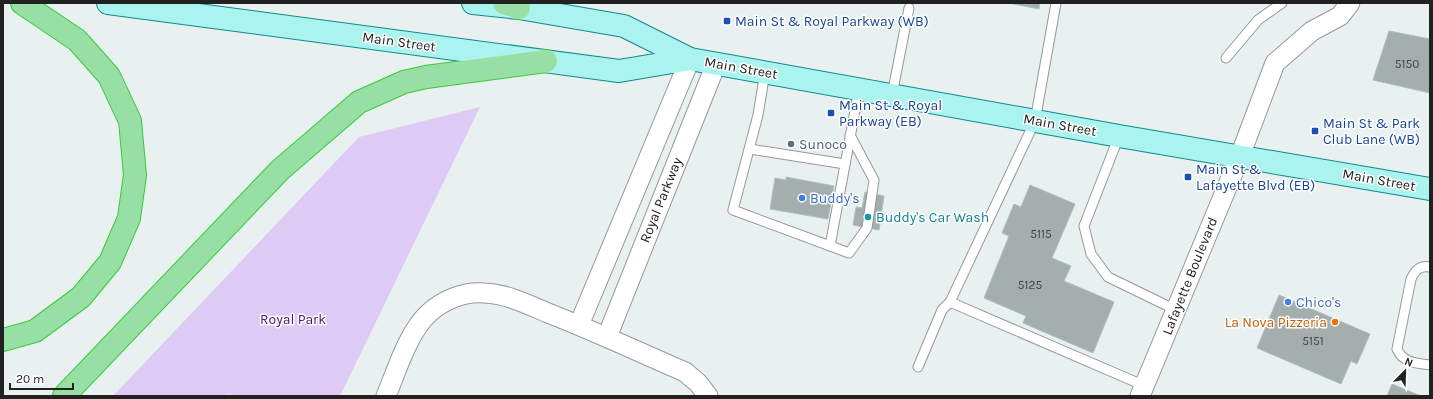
<svg xmlns="http://www.w3.org/2000/svg" width="1433" height="399" viewBox="0 0 1433 399" font-family="Karla,sans-serif">
	<style>
		.park { fill: #ddcbf5 }
		.building { fill: #a4aead; stroke: #acc1bd }
		.lines { fill: none; stroke-linecap: round; stroke-linejoin: round }
		.lane-casing { stroke: #989898; stroke-width: 11 }
		.street-casing { stroke: #989898; stroke-width: 21 }
		.primary-casing { stroke: #0f8a8e; stroke-width: 24 }
		.highway-casing { stroke: #39ca3c; stroke-width: 24 }
		.lane { stroke: #fff; stroke-width: 9 }
		.street { stroke: #fff; stroke-width: 19 }
		.primary { stroke: #aaf3ee; stroke-width: 22 }
		.highway { stroke: #98dfa5; stroke-width: 22 }
		.transit-dot { fill: #1a4fb4; stroke: #fff; stroke-width: 1.5 }
		.service-dot { fill: #5c6f8a; stroke: #fff; stroke-width: 1.5 }
		.shop-dot { fill: #3f7fe0; stroke: #fff; stroke-width: 1.5 }
		.culture-dot { fill: #0f9aa8; stroke: #fff; stroke-width: 1.5 }
		.food-dot { fill: #e8710a; stroke: #fff; stroke-width: 1.5 }
		.labels { text-anchor: middle; dominant-baseline: central; stroke-width: 3; stroke-linejoin: round; paint-order: stroke }
		.number-label { font-size: 12px; fill: #424444 }
		.transit-label { font-size: 14px; fill: #164399; stroke: #fff; text-anchor: start }
		.street-label { font-size: 14px; fill: #212121; stroke: #fff }
		.service-label { font-size: 14px; fill: #4e5e75; stroke: #fff; text-anchor: start }
		.shop-label { font-size: 14px; fill: #366cbe; stroke: #fff; text-anchor: start }
		.culture-label { font-size: 14px; fill: #0d838f; stroke: #fff; text-anchor: start }
		.park-label { font-size: 14px; fill: #421776; stroke: #fff }
		.food-label { font-size: 14px; fill: #c56008; stroke: #fff; text-anchor: end }
	</style>
	<rect width="100%" height="100%" fill="#e8f0f0"/>
	<!-- park -->
	<path class="park" d="M480,107L340,396H234L229,394L226,396H113L359,137Z"/>
	<!-- building -->
	<g class="building">
		<path d="M1009,3H1040L1039,9Z"/>
		<path d="M1389,31L1430,39V93L1373,80Z"/>
		<path d="M786,177L834,186L828,219L770,209L775,178L786,180Z"/>
		<path d="M1030,185L1075,204L1052,258L1071,266L1064,281L1114,302L1093,353L1023,323L1026,316L984,298L1009,236L1002,233L1014,204L1021,207Z"/>
		<path d="M865,192L884,196L879,230L853,225L856,207L862,208Z"/>
		<path d="M1279,295L1370,334L1357,364L1351,361L1341,384L1257,348Z"/>
		<path d="M1392,384L1421,396H1387Z"/>
	</g>
	<g class="lines">
		<defs>
			<g id="lane">
				<path d="M1056,3L1035,121L950,302L1145,386"/>
				<path d="M1226,58L1258,20L1282,3"/>
				<path d="M765,72L758,115L733,210L849,253L867,228L874,180L850,135"/>
				<path d="M892,95L909,8"/>
				<path d="M1119,136L1084,226L1091,254L1108,277L1176,310"/>
				<path d="M750,149L845,164"/>
				<path d="M830,246L859,89"/>
				<path d="M1430,267C1419,265 1415,271 1411,279L1397,349C1403,363 1416,363 1430,365"/>
				<path d="M918,367L942,310L950,302"/>
			</g>
			<g id="street">
				<path d="M579,325L690,59"/>
				<path d="M607,337L716,64"/>
				<path d="M386,396C397,370 408,332 429,313C443,300 465,291 484,293C507,294 527,304 548,313C594,331 639,352 685,372L698,383L708,396"/>
				<path d="M1140,396L1240,156L1275,63L1312,31L1340,16L1350,3"/>
			</g>
			<g id="primary">
				<path d="M108,3L619,71L690,59"/>
				<path d="M473,3L519,8L624,26L690,59L1119,136L1430,189"/>
			</g>
			<g id="highway">
				<path d="M504,3L519,8"/>
				<path d="M3,340L35,331L81,297L110,262L129,218L135,175L130,121L109,76L77,40L22,3"/>
				<path d="M64,396L280,170L359,102L404,82L426,77L546,61"/>
			</g>
		</defs>
		<!-- lane casing -->
		<use href="#lane" class="lane-casing"/>
		<!-- street casing -->
		<use href="#street" class="street-casing"/>
		<!-- primary casing -->
		<use href="#primary" class="primary-casing"/>
		<!-- highway casing -->
		<use href="#highway" class="highway-casing"/>
		<!-- lane -->
		<use href="#lane" class="lane"/>
		<!-- street -->
		<use href="#street" class="street"/>
		<!-- primary -->
		<use href="#primary" class="primary"/>
		<!-- highway -->
		<use href="#highway" class="highway"/>
	</g>
	<!-- markers -->
	<g class="transit-dot">
		<rect x="723" y="17" width="8" height="8" rx="2"/>
		<rect x="827" y="109" width="8" height="8" rx="2"/>
		<rect x="1311" y="127" width="8" height="8" rx="2"/>
		<rect x="1184" y="173" width="8" height="8" rx="2"/>
	</g>
	<circle class="service-dot" cx="791" cy="144" r="4"/>
	<g class="shop-dot">
		<circle cx="802" cy="198" r="4"/>
		<circle cx="1288" cy="302" r="4"/>
	</g>
	<circle class="culture-dot" cx="868" cy="217" r="4"/>
	<circle class="food-dot" cx="1335" cy="322" r="4"/>
	<g class="labels">
		<!-- number labels -->
		<g class="number-label">
			<text x="1407" y="64">5150</text>
			<text x="1041" y="234">5115</text>
			<text x="1030" y="285">5125</text>
			<text x="1313" y="341">5151</text>
		</g>
		<!-- transit labels -->
		<g class="transit-label">
			<text x="735" y="21">Main St &amp; Royal Parkway (WB)</text>
			<text x="839" y="105">Main St &amp; Royal<tspan x="839" dy="16">Parkway (EB)</tspan></text>
			<text x="1323" y="123">Main St &amp; Park<tspan x="1323" dy="16">Club Lane (WB)</tspan></text>
			<text x="1196" y="169">Main St &amp;<tspan x="1196" dy="16">Lafayette Blvd (EB)</tspan></text>
		</g>
		<!-- street labels -->
		<g class="street-label">
			<text transform="translate(399 42) rotate(8)">Main Street</text>
			<text transform="translate(741 68) rotate(10)">Main Street</text>
			<text transform="translate(1060 125) rotate(10)">Main Street</text>
			<text transform="translate(1379 180) rotate(10)">Main Street</text>
			<text transform="translate(661 200) rotate(-68)">Royal Parkway</text>
			<text transform="translate(1190 276) rotate(-68)">Lafayette Boulevard</text>
		</g>
		<!-- service labels -->
		<g class="service-label">
			<text x="799" y="144">Sunoco</text>
		</g>
		<!-- shop labels -->
		<g class="shop-label">
			<text x="810" y="198">Buddy's</text>
			<text x="1296" y="302">Chico's</text>
		</g>
		<!-- culture labels -->
		<g class="culture-label">
			<text x="876" y="217">Buddy's Car Wash</text>
		</g>
		<!-- park labels -->
		<g class="park-label">
			<text x="293" y="319">Royal Park</text>
		</g>
		<!-- food labels -->
		<g class="food-label">
			<text x="1327" y="322">La Nova Pizzeria</text>
		</g>
	</g>
	<!-- border -->
	<rect width="1433" height="399" fill="none" stroke="#212121" stroke-width="8"/>
	<!-- north arrow -->
	<g transform="translate(1405 371) rotate(23)" stroke="#ffffff" stroke-width="3" paint-order="stroke">
	<path d="M0-3L7 15L0 10L-7 15Z" fill="#212121"/>
	<text y="-6" font-size="11" font-weight="bold" text-anchor="middle" fill="#212121">N</text>
	</g>
	<!-- scale -->
	<path d="M10 383v6h63v-6" fill="none" stroke="#212121" stroke-width="2"/>
	<text x="16" y="383" font-size="12" fill="#212121" stroke="#ffffff" stroke-width="3" paint-order="stroke">20 m</text>
</svg>
